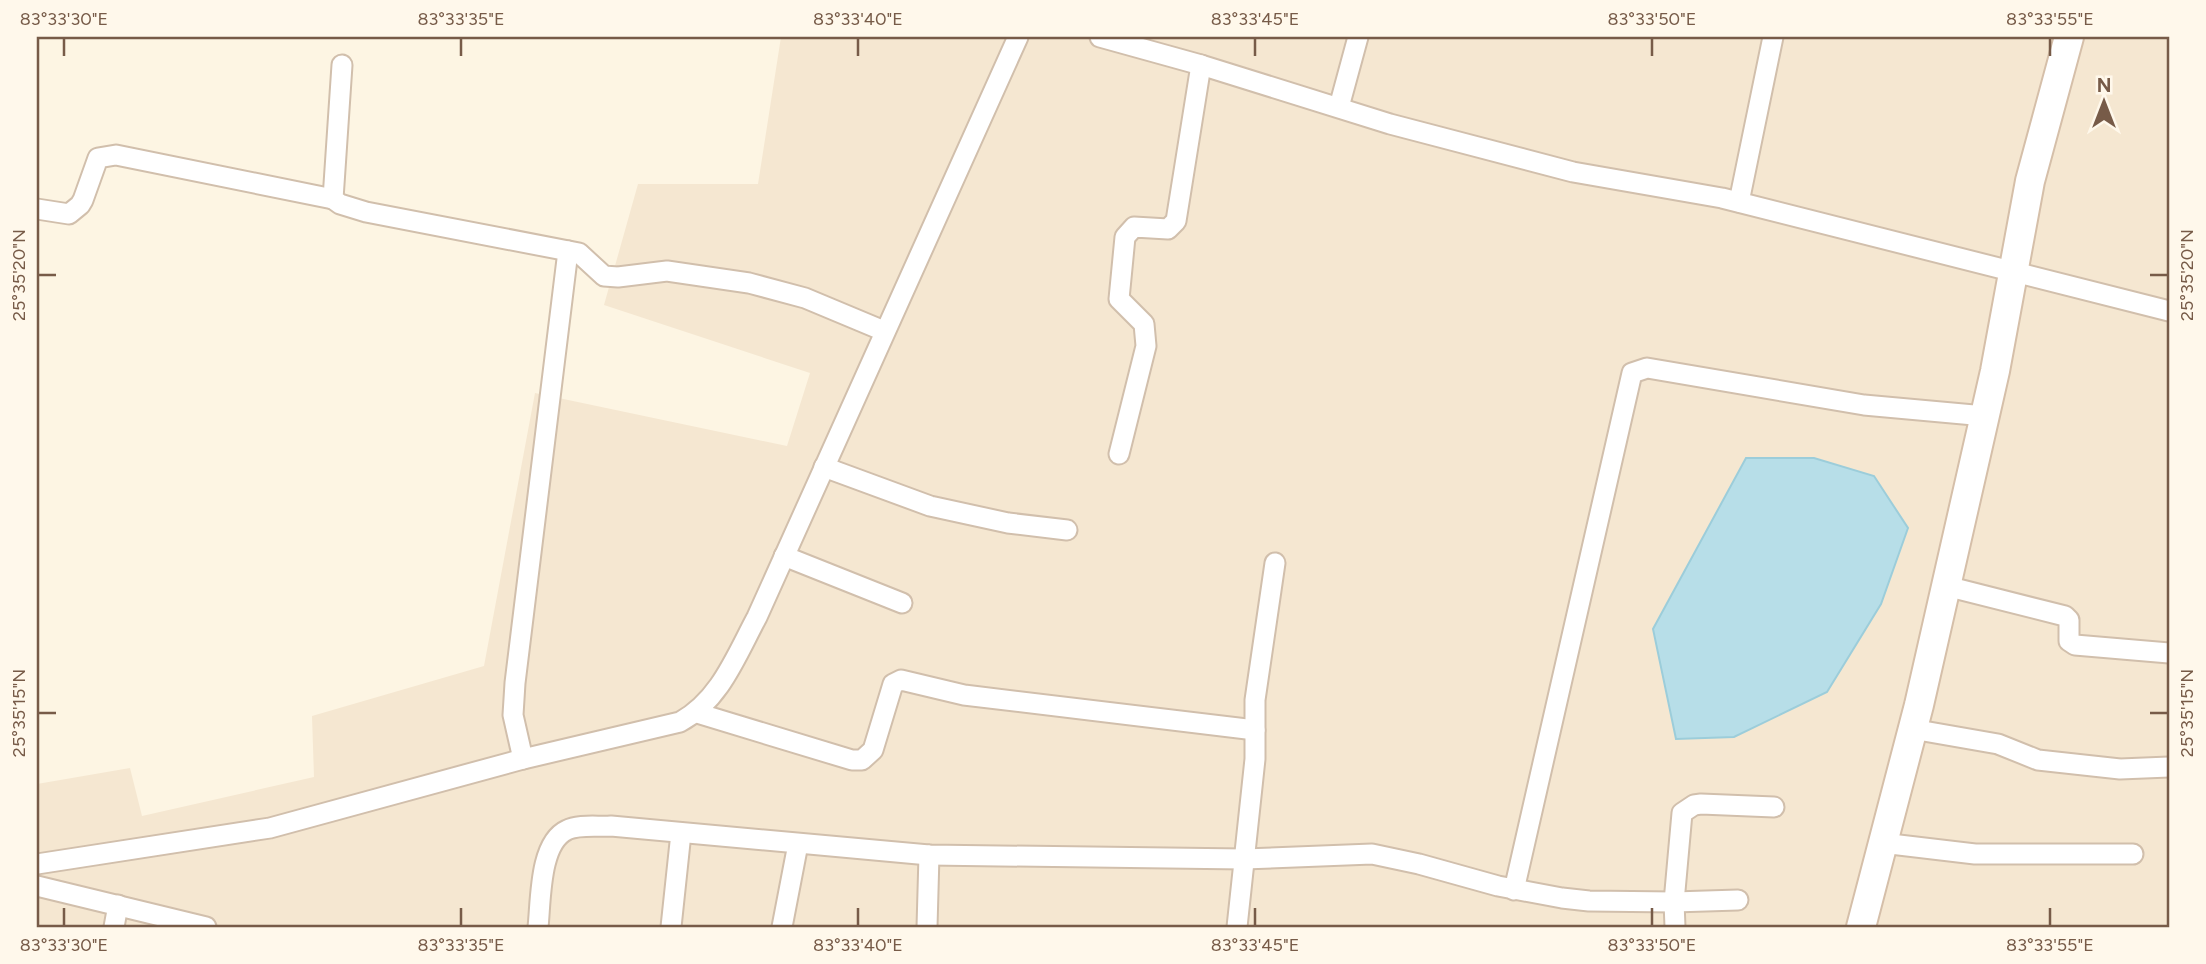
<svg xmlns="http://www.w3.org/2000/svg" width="2206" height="964" viewBox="0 0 2206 964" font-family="Figtree,sans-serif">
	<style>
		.residential { fill: #f5e7d1 }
		.water { fill: #b7dee8; stroke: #9ccdda; stroke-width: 2 }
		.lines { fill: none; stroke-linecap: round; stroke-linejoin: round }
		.street-casing { stroke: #d1bfac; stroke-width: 23 }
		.secondary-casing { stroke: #d5bfa9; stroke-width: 32 }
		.street { stroke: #fff; stroke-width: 19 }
		.secondary { stroke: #fff; stroke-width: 28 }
		.ticks { fill: none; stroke: #775b48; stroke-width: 2.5 }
		.neatline { fill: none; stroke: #775b48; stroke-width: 2.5 }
		.ticks-label { font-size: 18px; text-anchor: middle; fill: #775b48 }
	</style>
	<rect width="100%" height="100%" fill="#fdf5e3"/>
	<!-- residential -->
	<path class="residential" d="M781,37H2169V927H37V784L130,768L142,816L314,777L312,716L484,666L535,393L787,446L810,373L604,305L638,184H758Z"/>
	<!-- water -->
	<path class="water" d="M1746,458H1814L1874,476L1908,528L1881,604L1827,692L1734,737L1676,739L1653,629Z"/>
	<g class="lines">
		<defs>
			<g id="street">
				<path d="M1100,37L1201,65L1390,124L1573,172L1722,198L2169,311"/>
				<path d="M342,65L333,199L340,204L366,212L579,253L604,276L618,277L667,271L749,283L805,298L884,331"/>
				<path d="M1339,107L1358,37"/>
				<path d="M1739,202L1773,37"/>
				<path d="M37,209L69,214L80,205L83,200L98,158L116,155L333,199"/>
				<path d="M1119,454L1146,346L1144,324L1119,299L1125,237L1134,227L1168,229L1176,221L1201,65"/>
				<path d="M824,467L930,506L1008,523L1067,530"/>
				<path d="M784,556L902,603"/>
				<path d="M1946,586L2065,616L2069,620V641L2075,645L2169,653"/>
				<path d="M697,713L852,760H862L873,750L893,684L901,680L964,695L1255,730"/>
				<path d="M1912,729L1998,744L2038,760L2120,769L2169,767"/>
				<path d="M523,759L513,715L515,683L568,251"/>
				<path d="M1882,843L1975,854H2133"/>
				<path d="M37,864L270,828L523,759L680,722C720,700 736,656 757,617L1018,37"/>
				<path d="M37,886L206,927"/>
				<path d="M1514,890L1632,373L1647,368L1864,405L1985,416"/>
				<path d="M114,927L118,905"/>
				<path d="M538,927C541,901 539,843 567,830C578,824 599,827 611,826L929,855L1244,859L1372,854L1419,864L1498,886L1562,898L1589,901L1674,902L1738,900"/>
				<path d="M671,927L681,833"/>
				<path d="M782,927L798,844"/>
				<path d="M927,927L929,855"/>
				<path d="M1237,927L1255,759V700L1275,563"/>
				<path d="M1675,927L1674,902L1682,813L1694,805L1701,804L1774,807"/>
			</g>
			<path id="secondary" d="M1861,927L1919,705L1995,371L2030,181L2069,37"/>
		</defs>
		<!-- street casing -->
		<use href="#street" class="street-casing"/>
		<!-- secondary casing -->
		<use href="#secondary" class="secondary-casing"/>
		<!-- street -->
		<use href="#street" class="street"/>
		<!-- secondary -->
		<use href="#secondary" class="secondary"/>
	</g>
	<!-- ticks -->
	<path class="ticks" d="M64,38V56M461,38V56M858,38V56M1255,38V56M1652,38V56M2050,38V56M38,275H56M2150,275H2168M38,713H56M2150,713H2168M64,908V926M461,908V926M858,908V926M1255,908V926M1652,908V926M2050,908V926"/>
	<!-- border -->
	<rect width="2206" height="964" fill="none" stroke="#fff8eb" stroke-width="77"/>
	<!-- north arrow -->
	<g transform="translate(2104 102)" stroke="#fff8eb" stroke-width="5" paint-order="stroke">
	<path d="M0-5L12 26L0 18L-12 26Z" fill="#775b48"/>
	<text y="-10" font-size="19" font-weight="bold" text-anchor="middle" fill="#775b48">N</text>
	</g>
	<rect x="38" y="38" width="2130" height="888" class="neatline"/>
	<g class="ticks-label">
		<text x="64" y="25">83°33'30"E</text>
		<text x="461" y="25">83°33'35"E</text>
		<text x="858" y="25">83°33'40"E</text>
		<text x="1255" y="25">83°33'45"E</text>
		<text x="1652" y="25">83°33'50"E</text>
		<text x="2050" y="25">83°33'55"E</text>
		<text transform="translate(19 275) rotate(-90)" y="6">25°35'20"N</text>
		<text transform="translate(2187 275) rotate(-90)" y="6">25°35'20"N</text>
		<text transform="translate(19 713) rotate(-90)" y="6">25°35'15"N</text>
		<text transform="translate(2187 713) rotate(-90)" y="6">25°35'15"N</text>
		<text x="64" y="951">83°33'30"E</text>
		<text x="461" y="951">83°33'35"E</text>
		<text x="858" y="951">83°33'40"E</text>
		<text x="1255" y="951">83°33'45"E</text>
		<text x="1652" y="951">83°33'50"E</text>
		<text x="2050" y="951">83°33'55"E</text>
	</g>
</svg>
